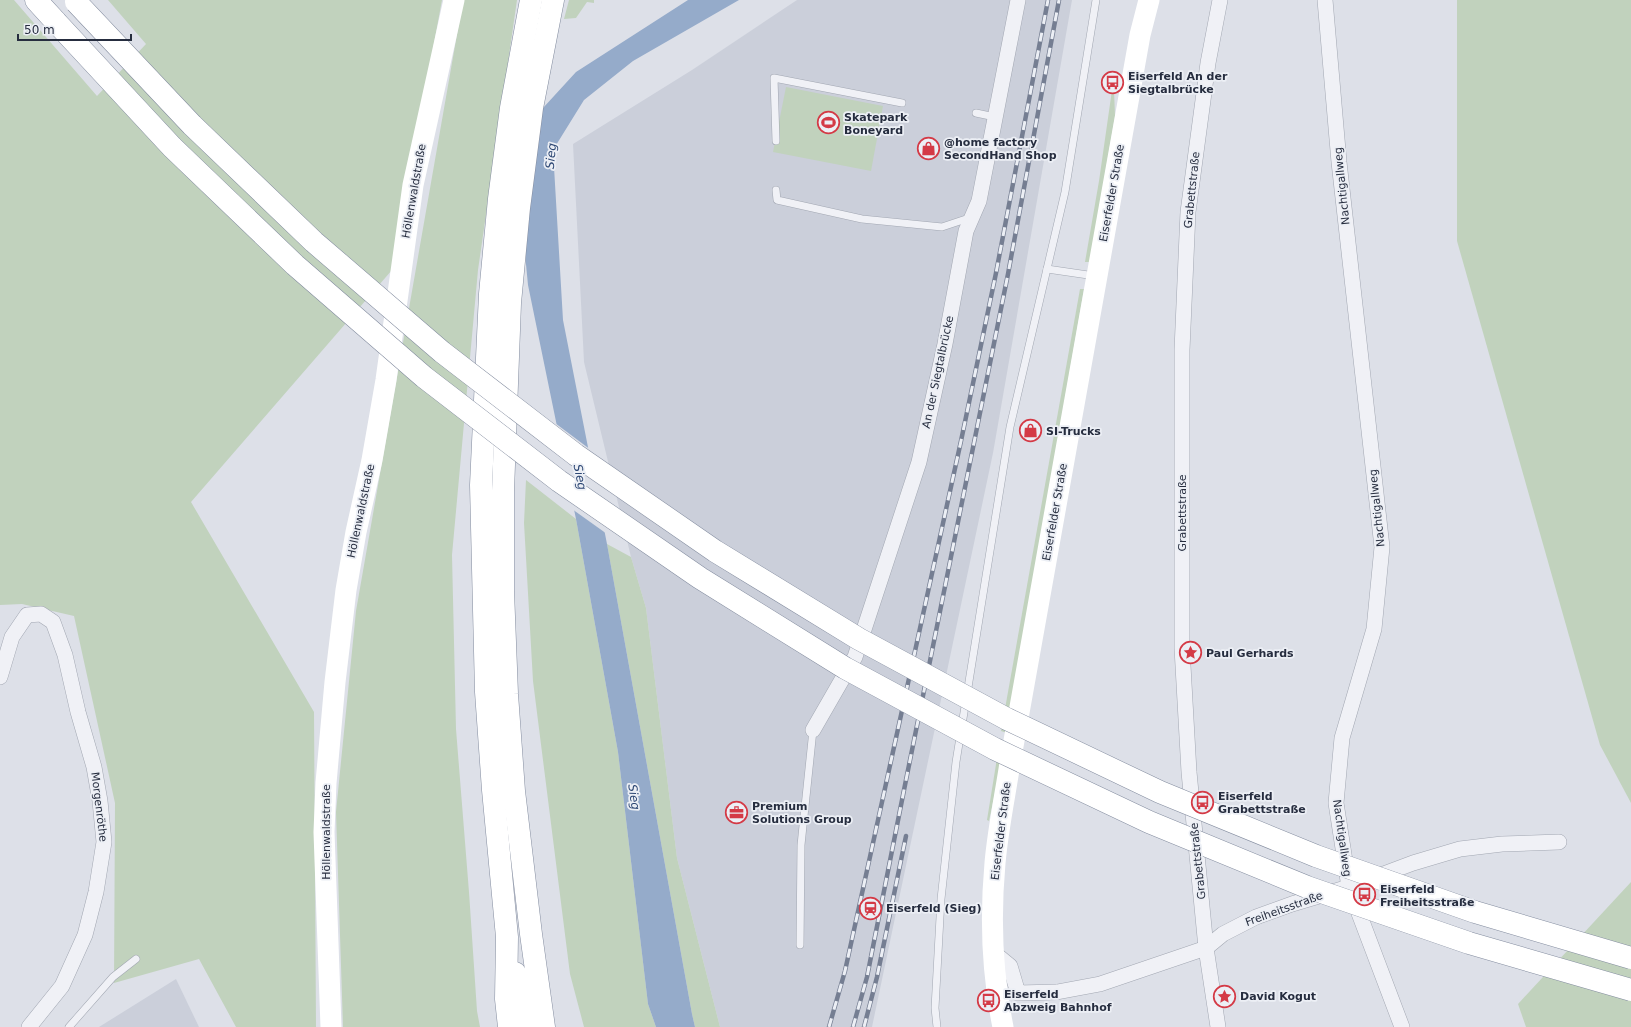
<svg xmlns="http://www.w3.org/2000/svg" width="1631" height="1027" viewBox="0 0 1631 1027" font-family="'DejaVu Sans',sans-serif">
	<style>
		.built { fill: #cbcfda }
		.green { fill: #c1d2bd }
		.water { fill: #95abca }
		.pier { fill: #dde0e8 }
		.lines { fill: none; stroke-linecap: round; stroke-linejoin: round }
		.lane-casing { stroke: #a2a7b2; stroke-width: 8 }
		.street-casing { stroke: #a2a7b2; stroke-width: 16 }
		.highway-casing { stroke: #838c9f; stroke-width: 23 }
		.lane { stroke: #f0f1f6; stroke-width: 7 }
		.street { stroke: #f0f1f6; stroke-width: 15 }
		.secondary { stroke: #fff; stroke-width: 21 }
		.highway { stroke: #fff; stroke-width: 22 }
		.rail-casing { stroke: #757e92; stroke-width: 4.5 }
		.rail { stroke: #eceff5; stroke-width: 3; stroke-dasharray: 9; stroke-linecap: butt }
		.highway-bridge-casing { stroke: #838c9f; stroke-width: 23; stroke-linecap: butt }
		.highway-bridge { stroke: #fff; stroke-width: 22 }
		.labels { text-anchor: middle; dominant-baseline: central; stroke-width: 3.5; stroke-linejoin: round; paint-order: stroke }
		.poi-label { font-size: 11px; font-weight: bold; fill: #262d3f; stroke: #eceff5; text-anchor: start }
		.street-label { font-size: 11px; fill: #262d3f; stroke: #eceff5 }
		.water-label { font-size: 12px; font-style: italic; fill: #2e4874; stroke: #eceff5 }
	</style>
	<rect width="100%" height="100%" fill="#dde0e8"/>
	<!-- built -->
	<g class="built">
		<path d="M797,0H1072L993,453L872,1027H720L677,858L646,608L631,557L584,362L573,144L692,70Z"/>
		<path d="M176,979L199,1027H99Z"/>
	</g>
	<!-- green -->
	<g class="green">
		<path d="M0,0H14L97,96L146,44L108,0H442L392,270L191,502L314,712L316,1027H236L199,959L114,983L115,803L74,616L22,604L0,605Z"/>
		<path d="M463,0H517L478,270L452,555L456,729L469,892L477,1011L480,1027H343L336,812L356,611Z"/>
		<path d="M569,0H594V3L587,2L576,18L564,19Z"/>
		<path d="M1457,0H1631V803L1600,745L1457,241Z"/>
		<path d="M786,87L883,106L871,171L773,152Z"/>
		<path d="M1112,90H1114L1115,116L1090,262H1085L1099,181Z"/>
		<path d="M1080,289H1084L1007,733L1001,731Z"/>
		<path d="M526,480L576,519L618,752L648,1004L656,1027H584L570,974L533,681L524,523Z"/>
		<path d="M607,544L631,557L646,608L677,858L720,1027H695L692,1014Z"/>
		<path d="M997,758L1002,760L989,821L987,820Z"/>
		<path d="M1631,882V1027H1526L1518,1004Z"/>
	</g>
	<!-- water -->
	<path class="water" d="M688,0H739L633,61L584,100L553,150L563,320L607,544L692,1014L695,1027H656L648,1004L618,752L576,519L528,285L520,202L532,120L576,72Z"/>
	<!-- pier -->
	<path class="pier" d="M555,423L591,450L607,534L572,509Z"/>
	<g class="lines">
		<defs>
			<g id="lane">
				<path d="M976,113L995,117"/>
				<path d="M776,141L774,78L902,103"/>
				<path d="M776,190L777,200L862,219L942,227L972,217"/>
				<path d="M1047,269L1095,276"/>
				<path d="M800,945L801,845L813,730"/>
				<path d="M69,1027L113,977L136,959"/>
				<path d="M937,1027L935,1008L941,899L956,762L1010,427L1065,192L1096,0"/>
			</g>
			<g id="street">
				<path d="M1325,0L1339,162L1382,547L1374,629L1342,738L1336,803L1349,887L1402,1027"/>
				<path d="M0,677L12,637L27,615L41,614L53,622L65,655L78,712L94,767L100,801L104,842L96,892L85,935L62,986L29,1027"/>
				<path d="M813,730L855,657L919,462L945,344L966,231L979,201L1018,0"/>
				<path d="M993,952L1010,966L1018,993L1057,992L1100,984L1206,948L1223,934L1256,917L1292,904L1349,887L1413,863L1460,849L1502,844L1559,842"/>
				<path d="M1218,1027L1206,948L1189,772L1182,648V350L1188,212L1208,63L1220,0"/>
			</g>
			<g id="highway">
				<path d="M36,0L56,22"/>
				<path d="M515,973L527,1027"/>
				<path d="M509,1027L506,999L507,937L493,790L486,692L481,485L490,294L499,199L511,108L531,0"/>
				<path d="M544,1027L531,934L514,791L507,694L503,591V491L510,303L519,208L532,108L553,0"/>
			</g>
		</defs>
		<!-- lane casing -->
		<use href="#lane" class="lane-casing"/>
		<!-- street casing -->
		<use href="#street" class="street-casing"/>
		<!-- highway casing -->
		<use href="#highway" class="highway-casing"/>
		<!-- lane -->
		<use href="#lane" class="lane"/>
		<!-- street -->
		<use href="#street" class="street"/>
		<!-- secondary -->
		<g class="secondary">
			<path d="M331,1027L324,832L326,783L335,682L346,590L356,532L372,460L386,380L413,185L454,0"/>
			<path d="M1003,1027C992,973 990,918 995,863C998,829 1005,796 1010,763L1140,35L1149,0"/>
		</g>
		<!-- highway -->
		<use href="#highway" class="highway"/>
		<defs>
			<g id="rail">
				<path d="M829,1027L845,971L961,441L996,273L1048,0"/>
				<path d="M853,1027L867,977L905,785L1008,274L1059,0"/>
				<path d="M864,1027L877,977L906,836"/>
			</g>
		</defs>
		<!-- rail casing -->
		<use href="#rail" class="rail-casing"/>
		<!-- rail -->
		<use href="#rail" class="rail"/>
		<defs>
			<g id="highway-bridge">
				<path d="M76,2L192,125L314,242L442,352L576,455L715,551L859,639L1007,719L1160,792L1316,856L1475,912L1631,958"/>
				<path d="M56,22L172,147L295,265L424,377L559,481L700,578L845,668L995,749L1149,822L1307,887L1469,943L1631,990"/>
			</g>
		</defs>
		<!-- highway-bridge casing -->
		<use href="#highway-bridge" class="highway-bridge-casing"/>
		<!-- highway-bridge -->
		<use href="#highway-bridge" class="highway-bridge"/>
	</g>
	<!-- icons -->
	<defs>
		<symbol id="bus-ring" viewBox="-11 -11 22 22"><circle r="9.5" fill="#eceff5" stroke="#d43a46" stroke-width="1.5"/><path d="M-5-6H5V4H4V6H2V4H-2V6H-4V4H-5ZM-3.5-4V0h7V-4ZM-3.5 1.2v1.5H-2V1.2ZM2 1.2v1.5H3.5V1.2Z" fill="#d43a46"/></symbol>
		<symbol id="stadium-ring" viewBox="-11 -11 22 22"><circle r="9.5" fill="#eceff5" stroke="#d43a46" stroke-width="1.5"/><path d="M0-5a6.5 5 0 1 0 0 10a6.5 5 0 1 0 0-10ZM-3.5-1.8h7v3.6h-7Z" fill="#d43a46"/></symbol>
		<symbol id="shop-ring" viewBox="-11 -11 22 22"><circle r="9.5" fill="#eceff5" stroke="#d43a46" stroke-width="1.5"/><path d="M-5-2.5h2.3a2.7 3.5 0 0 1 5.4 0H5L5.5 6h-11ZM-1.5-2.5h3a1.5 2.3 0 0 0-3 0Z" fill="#d43a46"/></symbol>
		<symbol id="sight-ring" viewBox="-11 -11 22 22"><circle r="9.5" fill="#eceff5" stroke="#d43a46" stroke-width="1.5"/><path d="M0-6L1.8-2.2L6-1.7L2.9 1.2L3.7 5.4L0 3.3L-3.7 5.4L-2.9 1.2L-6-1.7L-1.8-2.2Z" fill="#d43a46"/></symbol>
		<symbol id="office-ring" viewBox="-11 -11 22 22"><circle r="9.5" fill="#eceff5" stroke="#d43a46" stroke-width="1.5"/><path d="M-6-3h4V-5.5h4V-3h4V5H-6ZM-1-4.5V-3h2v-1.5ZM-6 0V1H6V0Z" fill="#d43a46"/></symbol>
		<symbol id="station-ring" viewBox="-11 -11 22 22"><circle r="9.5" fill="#eceff5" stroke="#d43a46" stroke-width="1.5"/><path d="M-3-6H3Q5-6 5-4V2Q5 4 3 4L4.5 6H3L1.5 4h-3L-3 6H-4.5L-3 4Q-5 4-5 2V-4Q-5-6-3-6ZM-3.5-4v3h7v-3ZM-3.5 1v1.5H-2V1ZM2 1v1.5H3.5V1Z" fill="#d43a46"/></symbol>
	</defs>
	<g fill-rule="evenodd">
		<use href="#bus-ring" x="1100" y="70" width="25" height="25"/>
		<use href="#stadium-ring" x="816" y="110" width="25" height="25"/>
		<use href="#shop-ring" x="916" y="136" width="25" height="25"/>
		<use href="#shop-ring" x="1018" y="418" width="25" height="25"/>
		<use href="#sight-ring" x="1178" y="640" width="25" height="25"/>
		<use href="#bus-ring" x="1190" y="790" width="25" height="25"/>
		<use href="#office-ring" x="724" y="800" width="25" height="25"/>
		<use href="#bus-ring" x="1352" y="882" width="25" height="25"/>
		<use href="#station-ring" x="858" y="896" width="25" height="25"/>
		<use href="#sight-ring" x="1212" y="984" width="25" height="25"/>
		<use href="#bus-ring" x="976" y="988" width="25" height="25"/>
	</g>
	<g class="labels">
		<!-- poi labels -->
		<g class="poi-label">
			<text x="1128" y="76">Eiserfeld An der<tspan x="1128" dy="13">Siegtalbrücke</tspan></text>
			<text x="844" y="117">Skatepark<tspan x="844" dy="13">Boneyard</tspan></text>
			<text x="944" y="142">@home factory<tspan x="944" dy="13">SecondHand Shop</tspan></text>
			<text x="1046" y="431">SI-Trucks</text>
			<text x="1206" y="653">Paul Gerhards</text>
			<text x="1218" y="796">Eiserfeld<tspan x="1218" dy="13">Grabettstraße</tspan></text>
			<text x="752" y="806">Premium<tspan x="752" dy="13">Solutions Group</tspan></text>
			<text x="1380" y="889">Eiserfeld<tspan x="1380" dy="13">Freiheitsstraße</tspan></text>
			<text x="886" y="908">Eiserfeld (Sieg)</text>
			<text x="1004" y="994">Eiserfeld<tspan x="1004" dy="13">Abzweig Bahnhof</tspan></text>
			<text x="1240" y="996">David Kogut</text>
		</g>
		<!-- street labels -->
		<g class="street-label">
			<text transform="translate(1342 186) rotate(-96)">Nachtigallweg</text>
			<text transform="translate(1192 190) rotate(-84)">Grabettstraße</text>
			<text transform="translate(414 191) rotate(-80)">Höllenwaldstraße</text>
			<text transform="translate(1112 193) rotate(-80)">Eiserfelder Straße</text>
			<text transform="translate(938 372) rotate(-78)">An der Siegtalbrücke</text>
			<text transform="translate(1377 508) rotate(-96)">Nachtigallweg</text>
			<text transform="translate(361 511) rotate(-78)">Höllenwaldstraße</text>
			<text transform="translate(1055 512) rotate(-80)">Eiserfelder Straße</text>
			<text transform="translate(1182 513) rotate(-90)">Grabettstraße</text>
			<text transform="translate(99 807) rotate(83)">Morgenröthe</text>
			<text transform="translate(1001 831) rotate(-83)">Eiserfelder Straße</text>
			<text transform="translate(326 832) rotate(-90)">Höllenwaldstraße</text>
			<text transform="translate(1342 838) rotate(82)">Nachtigallweg</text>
			<text transform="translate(1198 861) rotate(-96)">Grabettstraße</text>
			<text transform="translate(1284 909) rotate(-20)">Freiheitsstraße</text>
		</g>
		<!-- water labels -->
		<g class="water-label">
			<text transform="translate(551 156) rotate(-85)">Sieg</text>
			<text transform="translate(580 477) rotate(79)">Sieg</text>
			<text transform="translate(634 797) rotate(82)">Sieg</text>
		</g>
	</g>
	<!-- scale -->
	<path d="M18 34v6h113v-6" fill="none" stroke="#262d3f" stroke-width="2"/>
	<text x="24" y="34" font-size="12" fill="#262d3f" stroke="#eceff5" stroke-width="3" paint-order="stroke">50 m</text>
</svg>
